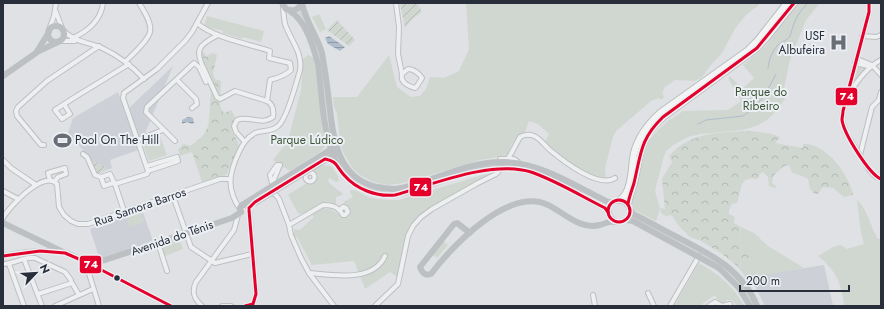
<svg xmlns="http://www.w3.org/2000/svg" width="884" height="309" viewBox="0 0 884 309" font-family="Jost,sans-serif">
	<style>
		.built { fill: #cdd0d7 }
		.green { fill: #d0d7d0 }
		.forest { fill: url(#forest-crowns) }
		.garden { fill: url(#garden-furrows) }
		.water { fill: url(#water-rules) }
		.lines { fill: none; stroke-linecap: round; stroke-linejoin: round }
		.stream { stroke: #afbdcd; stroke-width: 1 }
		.street-casing { stroke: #bdbfc2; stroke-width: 6 }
		.primary-casing { stroke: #bcbec1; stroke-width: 8 }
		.street { stroke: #eeeff0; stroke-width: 4 }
		.secondary { stroke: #bdc0c3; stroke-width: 6 }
		.primary { stroke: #f3f4f4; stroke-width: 6 }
		.bus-1-casing { stroke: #eceff3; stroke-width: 6 }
		.bus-1 { stroke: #e4002b; stroke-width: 3 }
		.bus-dot { fill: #282f3b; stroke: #eceff3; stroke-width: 1.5 }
		.labels { text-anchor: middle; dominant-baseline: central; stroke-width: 4; stroke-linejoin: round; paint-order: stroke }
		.poi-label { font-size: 12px; fill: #282f3b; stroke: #eceff3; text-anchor: end }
		.park-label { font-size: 12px; fill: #3c5537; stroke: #eceff3 }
		.street-label { font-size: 12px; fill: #282f3b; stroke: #eceff3 }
		.line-badge { stroke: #eceff3; stroke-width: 1.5 }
		.badge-label { font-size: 11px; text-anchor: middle; font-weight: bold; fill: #fff }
	</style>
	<defs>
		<pattern id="forest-crowns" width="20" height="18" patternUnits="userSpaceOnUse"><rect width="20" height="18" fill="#d0d7d0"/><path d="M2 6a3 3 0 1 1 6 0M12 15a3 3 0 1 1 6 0" fill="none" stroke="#b3b9b4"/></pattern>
		<pattern id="garden-furrows" width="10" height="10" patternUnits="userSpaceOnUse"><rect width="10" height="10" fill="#d0d7d0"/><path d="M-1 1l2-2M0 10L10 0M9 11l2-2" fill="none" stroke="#b3b9b4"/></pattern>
		<pattern id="water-rules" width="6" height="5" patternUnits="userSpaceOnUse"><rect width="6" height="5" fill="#afbdcd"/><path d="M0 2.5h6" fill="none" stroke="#8e9aa8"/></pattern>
	</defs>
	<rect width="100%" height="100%" fill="#dfe1e4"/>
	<!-- built -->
	<g class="built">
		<path d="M173,66L138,150L110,160L112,168L97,174L89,157L68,133L73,118L118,92L125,112Z"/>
		<path d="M142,210L153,241L100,260L90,229Z"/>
		<path d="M824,265L833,305L827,306H765L755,286L748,277Z"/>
	</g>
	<!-- green -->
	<g class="green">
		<path d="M466,3H759V5L747,14L736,27L722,53L710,66L703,76L695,81L675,80L665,87L662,93L664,97L661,100L659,98L651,101L616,131L613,137L605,168L606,179L604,181L580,171L544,144L549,134L538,124L529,121L525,132C516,137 510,144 508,155L480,160L404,183L388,185L373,182L360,175L353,169L343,152L340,143L337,113L334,107L333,97H357L389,55L397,87L411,97L420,96L426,89L430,77L444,78L459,71L469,49Z"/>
		<path d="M799,3H820L806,20L790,60L784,88L785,99L775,112L767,120L756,126L743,130L700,134L688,137L675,144L666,151L663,159L655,191L660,209L656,221L636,211L631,206V202L637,189L642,159L647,143L659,129L670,119H672L683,111L728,110L741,101L728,78L730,76L742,89L754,78L743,65L766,46Z"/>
		<path d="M302,9L320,52L333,147L330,138L319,57L307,28L298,12Z"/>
		<path d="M319,14L326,29L320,32L312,17Z"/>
		<path d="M207,16L264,31L261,42L243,37L242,39L222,33L223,31L204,26Z"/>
		<path d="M308,55L314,58L325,146L320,152L290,171L273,160L288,141L301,90L303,59Z"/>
		<path d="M859,65L867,67L853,84L858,66Z"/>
		<path d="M160,136L167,155L149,161L142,142Z"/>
		<path d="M321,165L331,166L338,176L339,181L336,182L330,178L328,179L329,183L342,193V195L336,197V204L323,203L308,212L300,214L298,213L288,195L289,194L307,183H311L314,182L315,176L311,171Z"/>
		<path d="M486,174L493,175L428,209L413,223L398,277L390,272L365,289L354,261L312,265L297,237H294V229L300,230L314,217L312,214L324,207L325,209H330L338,214H339L344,217L347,216L349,213L344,205H342L345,201L353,197L350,192L351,190C358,189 362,195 369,197C378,200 389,200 399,200Z"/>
		<path d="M857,200C868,209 870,227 878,239H881V302L878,306H844C842,284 836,270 818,256L833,247L841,245L847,249L864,244L861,233Z"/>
		<path d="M141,212L144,222L129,227L126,217Z"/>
		<path d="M631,216L717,261L738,280L748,293L755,306H753C737,273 707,258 677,242C661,233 646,225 630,218Z"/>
		<path d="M741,227L754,233L768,246L804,268L746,278L738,267L744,258L757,262L738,239Z"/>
		<path d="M179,238L183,249L165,256L161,244Z"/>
		<path d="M443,241L448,245L437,258L433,255Z"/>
		<path d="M699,263C718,274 734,286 744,306H737L732,300H727L722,304L719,302L715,295L699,306H674Z"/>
	</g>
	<!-- forest -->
	<g class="forest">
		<path d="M202,50L206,56L213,53L217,55L213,73L215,79L221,81L220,106L224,113L231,110L235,117C228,131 233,131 239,144L238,148L226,175L202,182L192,152L180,156L178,150L183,144L190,146C210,133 209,126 210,104C210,99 212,93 210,89C207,76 199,64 196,51Z"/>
		<path d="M751,131L772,134L780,137L775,143L803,148V144C825,142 850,175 853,195L844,197L833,188L823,187L818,194H815L810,189L808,179L797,174L792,173L789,165L784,166L773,176L772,183L777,187L775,188L769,186L768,177L763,172L760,174L757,179H755L752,178L745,180L742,184L737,203L732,204L729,210V214L735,217L734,223L741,227L738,239L757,254L761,260L757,262L744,258L738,267L721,253L701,241L690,237L679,226L672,216L669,215L667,217L660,212L661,208L665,209L662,179L672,162L669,156C690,132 720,132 751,131Z"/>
	</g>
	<!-- garden -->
	<g class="garden">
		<path d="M400,3H420L418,4L422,12L412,19L405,28Z"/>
		<path d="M337,20L355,40L349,46L327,30Z"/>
		<path d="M91,161H92L106,167L108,169L97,174Z"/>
	</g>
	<!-- water -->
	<g class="water">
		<path d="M329,36L345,47L340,51L328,44L325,38Z"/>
		<path d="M188,117L193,118L194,123L192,124L187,122L182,124V120Z"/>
	</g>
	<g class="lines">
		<!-- stream -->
		<g class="stream">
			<path d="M768,68C769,60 772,51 778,45C782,41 787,41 790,36C792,31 793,25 795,21C798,14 803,8 808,3"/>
			<path d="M698,124L706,120L743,116L754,108L765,95L776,74"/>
		</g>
		<defs>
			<g id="street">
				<path d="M396,3L399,27L398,54L402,74"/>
				<path d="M56,12L62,28"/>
				<path d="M197,23C214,38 249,44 270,51L269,58L290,63L291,70C285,76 278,78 270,80L267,101"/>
				<path d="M49,30L54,16L56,3"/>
				<path d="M63,30C73,42 89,42 102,48C119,56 132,66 144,79"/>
				<path d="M218,35C198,45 194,50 205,71C209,80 213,88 217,97L220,99L235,91L267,101C273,104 274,110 273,117C261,126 249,115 237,120L234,126L236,132L244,141"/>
				<path d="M862,36L876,37L881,35"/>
				<path d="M73,38C88,31 101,21 103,3"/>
				<path d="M60,41H75"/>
				<path d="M857,59L872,65L881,75"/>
				<path d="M126,61C132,55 148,41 150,32C152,23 144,11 139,3"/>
				<path d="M855,63L868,66L872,65"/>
				<path d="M408,69C413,69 419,73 422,78L417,86L415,88C408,86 400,82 402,74Z"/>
				<path d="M177,80L196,99L197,104L192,108"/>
				<path d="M849,94C857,81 867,67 881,60"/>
				<path d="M64,104L70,114L62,119L55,110L72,99L129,64"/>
				<path d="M137,140L163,130"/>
				<path d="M175,141L146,112L147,107L194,63L199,67L206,82"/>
				<path d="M44,145H41L17,116L16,111L18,107L47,81L99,46"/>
				<path d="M83,154L87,157L95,175L101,177"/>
				<path d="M860,155L872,107L879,100L881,92"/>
				<path d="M500,159H514L518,162"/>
				<path d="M508,159L520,137C525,134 529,134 534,136C541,139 545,146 550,150C563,161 599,189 615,178"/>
				<path d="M3,160L11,168L36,185"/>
				<path d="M147,166L177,157L178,161L148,171"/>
				<circle cx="310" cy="177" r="4.5"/>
				<path d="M50,180L48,173L65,168L66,174L58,177L55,181"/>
				<path d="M113,183L104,186L101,177L110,174L115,184"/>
				<path d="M276,186L274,179L280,165"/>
				<path d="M273,187L270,175L277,165H280"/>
				<path d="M3,191L18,199"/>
				<path d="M272,193L276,195L279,199L289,225L291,235L301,258L309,273L334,306"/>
				<path d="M173,196L191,247L215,263L252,254"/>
				<path d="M240,209C226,189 229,173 239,152C243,144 246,138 255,133C262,130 272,132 278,126C286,120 297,81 300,70C303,53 290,39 285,24C284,18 283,11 283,5"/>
				<path d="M124,211L115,184L147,174L148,171L123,98L124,93L157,69L185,41L192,32L208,3"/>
				<path d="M3,218C9,207 44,169 57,184L59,207L64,215L71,221L78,224H88L220,179H230"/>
				<path d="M289,225L323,205C328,205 336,206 339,210C341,211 341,213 343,215H345L348,212L346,208L343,207L340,210"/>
				<path d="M158,243L167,271"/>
				<path d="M24,259L42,306"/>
				<path d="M88,263L87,267L99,306"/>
				<path d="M3,264C14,264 24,256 35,258L65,272L71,280"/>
				<path d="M9,264L24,306"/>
				<path d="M309,273C332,275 373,283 385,256"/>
				<path d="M648,293L654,306"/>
				<path d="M38,294L72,283L79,295"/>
				<path d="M593,295L595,306"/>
				<path d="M55,306L93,289"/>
				<path d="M202,306C194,299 191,292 196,282L234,230L238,215"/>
				<path d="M222,306H231"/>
				<path d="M375,306L398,284L408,236L413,226L421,217L432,209L478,183L496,174L499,171"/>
				<path d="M670,306L699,256"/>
				<path d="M709,306L715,302L722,306L730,304"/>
			</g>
			<g id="primary">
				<path d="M620,200C633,191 631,166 634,153C638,137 648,124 660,113L747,51L758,40L787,3"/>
				<path d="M628,204C629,197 632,191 634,183C641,154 638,139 663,117L757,48L768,36L794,3"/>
			</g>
		</defs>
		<!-- street casing -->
		<use href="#street" class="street-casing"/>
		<!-- primary casing -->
		<use href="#primary" class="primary-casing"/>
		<!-- street -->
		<use href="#street" class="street"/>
		<!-- secondary -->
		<g class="secondary">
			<path d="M282,3L286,9C293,12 299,10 301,3"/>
			<path d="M302,3C305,20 317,36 322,53C325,69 327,85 329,101C333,135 336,178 377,187C383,188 389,189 395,189C404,188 413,185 422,182C448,174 476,161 504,162C542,163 575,186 608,202H612"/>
			<path d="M869,3V12L843,111L842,120L846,133L869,170L876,177L881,179"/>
			<path d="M290,11C306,21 313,46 318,64C325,117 321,197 395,195C439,185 483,159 528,171C556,179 580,195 605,208L608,212"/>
			<circle cx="56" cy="34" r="8"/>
			<path d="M37,52L58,42"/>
			<path d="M3,76L36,53L49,32"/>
			<path d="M244,205H246L249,208L256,294L253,304L245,306"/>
			<path d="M250,206L335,154"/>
			<path d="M608,209L610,217L616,222"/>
			<path d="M630,209L633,214C648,221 663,230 677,237C710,254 742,269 757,306"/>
			<path d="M241,212L240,208L242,205L333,148"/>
			<path d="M626,220L633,221L719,268L739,288L750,306"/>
			<path d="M3,223L61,251"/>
			<path d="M470,233L457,223L454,224L420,267C422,273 425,276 431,274C451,247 509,186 548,205C565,213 579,230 600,225C603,224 606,223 609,222C615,221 622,224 627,219C636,211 626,198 615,201"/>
			<path d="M3,256C22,252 42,249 62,252C71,254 80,260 88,263L171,306"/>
			<path d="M90,263L105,260L232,218L241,212"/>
		</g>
		<!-- primary -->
		<use href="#primary" class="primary"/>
		<defs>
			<g id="bus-1">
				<path d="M869,3V12L843,111C843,114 842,117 842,120C844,134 869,174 881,179"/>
				<circle cx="619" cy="211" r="11"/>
				<path d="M628,204C629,197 632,190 634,183C641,154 640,139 663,117L757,48L794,3"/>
				<path d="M249,208L255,202L325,159C337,161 336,166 344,175C356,189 376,197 395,195C434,184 491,160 531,172C557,181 581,196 605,208L608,212"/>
				<path d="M3,256L40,251L65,253L88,263L171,306"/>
				<path d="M245,306L253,304L256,294L249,210"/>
			</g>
		</defs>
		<!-- bus-1 casing -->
		<use href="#bus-1" class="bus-1-casing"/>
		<!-- bus-1 -->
		<use href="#bus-1" class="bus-1"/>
	</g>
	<!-- icons -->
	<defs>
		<symbol id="hospital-bare" viewBox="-9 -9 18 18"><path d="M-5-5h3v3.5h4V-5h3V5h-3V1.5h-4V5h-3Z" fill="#686d76" stroke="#eceff3" stroke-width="2.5" paint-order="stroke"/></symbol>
		<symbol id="stadium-bare" viewBox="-9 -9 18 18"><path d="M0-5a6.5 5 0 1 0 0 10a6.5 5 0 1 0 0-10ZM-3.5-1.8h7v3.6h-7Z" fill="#686d76" stroke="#eceff3" stroke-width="2.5" paint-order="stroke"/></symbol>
	</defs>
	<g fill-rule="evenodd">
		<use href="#hospital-bare" x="826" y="30" width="25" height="25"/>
		<use href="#stadium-bare" x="50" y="128" width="25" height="25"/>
	</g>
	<!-- markers -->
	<circle class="bus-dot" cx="117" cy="278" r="3.5"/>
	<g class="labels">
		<!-- poi labels -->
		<g class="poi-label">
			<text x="825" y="36">USF<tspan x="825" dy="14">Albufeira</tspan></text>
			<text x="75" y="140" text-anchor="start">Pool On The Hill</text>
		</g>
		<!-- park labels -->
		<g class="park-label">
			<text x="761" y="92">Parque do<tspan x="761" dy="14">Ribeiro</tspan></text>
			<text x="307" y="140">Parque Lúdico</text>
		</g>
		<!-- street labels -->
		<g class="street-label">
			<text transform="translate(140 207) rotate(-19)">Rua Samora Barros</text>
			<text transform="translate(172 238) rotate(-19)">Avenida do Ténis</text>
		</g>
	</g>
	<g class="line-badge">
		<rect x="835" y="87" width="23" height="19" rx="4" fill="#e4002b"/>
		<rect x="409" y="177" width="23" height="20" rx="4" fill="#e4002b"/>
		<rect x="79" y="255" width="23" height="19" rx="4" fill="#e4002b"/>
	</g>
	<g class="badge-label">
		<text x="847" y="100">74</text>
		<text x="421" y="191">74</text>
		<text x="91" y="268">74</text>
	</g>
	<!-- border -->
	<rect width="884" height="309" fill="none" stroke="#282f3b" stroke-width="8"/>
	<!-- north arrow -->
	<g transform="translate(36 273) rotate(65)" stroke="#eceff3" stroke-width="3" paint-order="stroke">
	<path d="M0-3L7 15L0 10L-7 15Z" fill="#282f3b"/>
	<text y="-6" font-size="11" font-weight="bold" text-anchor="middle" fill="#282f3b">N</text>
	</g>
	<!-- scale -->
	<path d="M740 285v6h109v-6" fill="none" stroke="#282f3b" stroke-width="2"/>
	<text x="746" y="285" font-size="12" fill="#282f3b" stroke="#eceff3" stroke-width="3" paint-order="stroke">200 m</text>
</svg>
